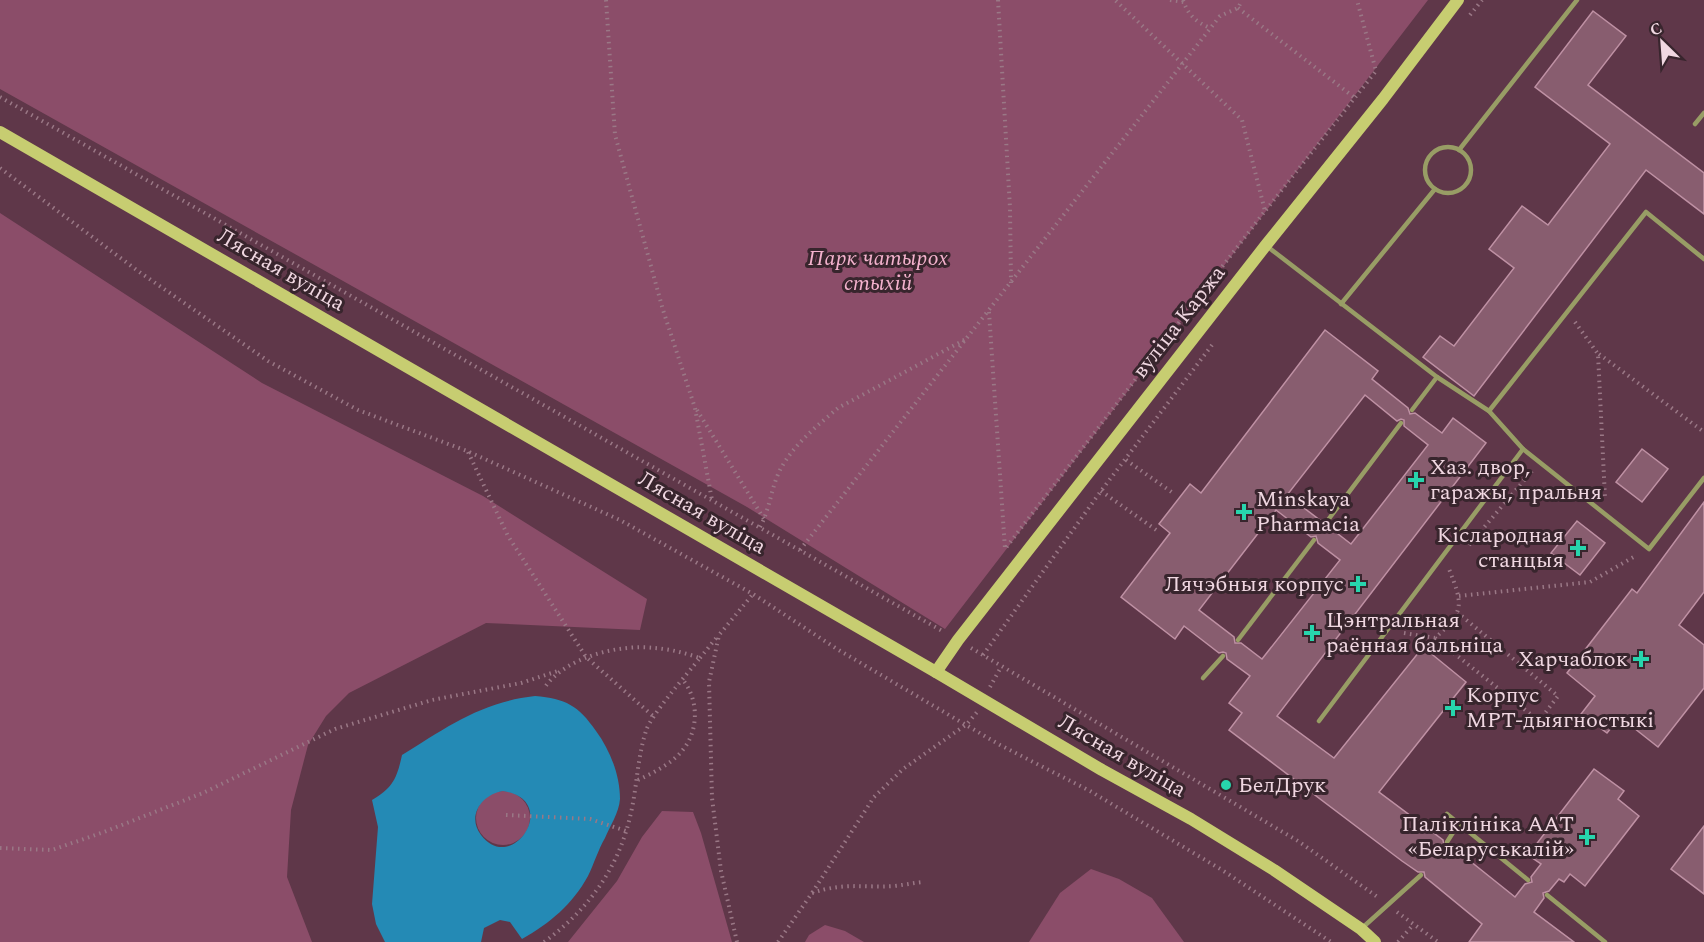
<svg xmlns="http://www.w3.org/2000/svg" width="1704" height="942" viewBox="0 0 1704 942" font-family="Spectral,serif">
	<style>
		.green { fill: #8b4d69 }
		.water { fill: #248ab5; fill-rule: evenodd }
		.building { fill: #885d6f; stroke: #bf91a4; stroke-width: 1.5; fill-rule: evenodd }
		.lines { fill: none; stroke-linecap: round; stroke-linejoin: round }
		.path { stroke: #9a7886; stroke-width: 4; stroke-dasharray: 1.5 4.5; stroke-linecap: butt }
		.lane { stroke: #989d65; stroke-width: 4.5 }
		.secondary { stroke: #c7cd71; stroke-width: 12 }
		.poi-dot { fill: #27d5ad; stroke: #38252d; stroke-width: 2 }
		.labels { text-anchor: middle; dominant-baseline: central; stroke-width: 6; stroke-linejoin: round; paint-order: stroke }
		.park-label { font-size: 22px; font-style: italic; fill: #f4b2cd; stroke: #38252d }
		.street-label { font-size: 22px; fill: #f0d7e1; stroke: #38252d }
		.poi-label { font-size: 22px; fill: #f0d7e1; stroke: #38252d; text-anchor: start }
	</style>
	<rect width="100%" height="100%" fill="#5f3749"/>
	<!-- green -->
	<g class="green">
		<path d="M0,0H1428L945,629L747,507L0,89Z"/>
		<path d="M0,213L262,383L483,496L647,599L640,630L486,623L349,693L326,716L308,745L291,810L287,877L312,942H0Z"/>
		<circle cx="503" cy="818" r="27"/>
		<path d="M662,811L693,812L701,833L732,942H568L617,881L642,837Z"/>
		<path d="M1091,869L1119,879L1152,898L1184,942H1029L1060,893Z"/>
		<path d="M825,925L845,931L864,942H805L809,935Z"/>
	</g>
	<!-- water -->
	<path class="water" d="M535,696C566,699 578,705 596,731C610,750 620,775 620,799C619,813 610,826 605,838C598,850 594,864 588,876C572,905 550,923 522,939L510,922L500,920L484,928L481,942H385L376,924L372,904L378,827L372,800C393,788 397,778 402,755C447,727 481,702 535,696ZM503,791C562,800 512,876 481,835C466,815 483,794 503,791Z"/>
	<!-- building -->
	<g class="building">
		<path d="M1593,11L1626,36L1588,85L1704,173V214L1646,170L1474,396L1423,357L1440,336L1454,346L1514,268L1489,249L1522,206L1548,225L1610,144L1535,87Z"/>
		<path d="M1325,330L1378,371L1372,379L1408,408L1410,414L1415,413L1442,433L1453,418L1486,443L1277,716L1334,758L1423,647L1466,682L1379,792L1443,840L1444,845H1450L1515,897L1525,884L1532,882L1531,877L1541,864L1528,855L1594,769L1624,791L1618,799L1639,816L1585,886L1570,874L1564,882L1559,879L1549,891L1543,893L1544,898L1534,912L1574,942H1469L1482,924L1425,877L1424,872H1418L1402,861L1229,730L1242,713L1229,703L1250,676L1227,659L1226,653L1223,652L1219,653L1184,626L1175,639L1121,597L1170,533L1159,524L1190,484L1201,493ZM1365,395L1397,421L1401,419L1404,420V426L1428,445L1351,544L1329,527H1322L1321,521L1287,495ZM1276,510L1311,537L1316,536L1318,543L1340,560L1262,659L1241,643H1235L1234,637L1199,610Z"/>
		<path d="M1642,449L1668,469L1642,502L1616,482Z"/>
		<path d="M1704,502V592L1679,625L1704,645V688L1658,747L1620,717L1607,733L1581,714L1595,696L1567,673L1632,589L1637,593Z"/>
		<path d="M1577,521L1605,543L1580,575L1551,553Z"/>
		<path d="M1704,826V894L1671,869Z"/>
	</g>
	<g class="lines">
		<!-- path -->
		<g class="path">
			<path d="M606,0L615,135L663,310L695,408L712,500"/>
			<path d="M998,0L1010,208L1011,283"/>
			<path d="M1170,0L1184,2"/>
			<path d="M1183,0C1188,15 1196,22 1210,28"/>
			<path d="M1238,8L1355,98"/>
			<path d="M1470,15L1482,0"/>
			<path d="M0,97L944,632"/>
			<path d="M0,168L138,271L268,361L358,410L467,451L620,520L753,594L837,649L1000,745L1090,791L1222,870L1331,942"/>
			<path d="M1266,210L1376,71L1357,0"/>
			<path d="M989,312L1005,549L1265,211L1242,120L1115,0"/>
			<path d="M1575,322L1598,354L1605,498"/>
			<path d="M1599,354L1704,432"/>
			<path d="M697,410L764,519"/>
			<path d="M468,452L508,536L586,657L654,717"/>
			<path d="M1126,460L1173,493"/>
			<path d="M1101,491L1159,532"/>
			<path d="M760,527C770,509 771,488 780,470C793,445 818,425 838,408L966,339"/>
			<path d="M1469,545L1532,471"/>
			<path d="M800,550L1220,16L1238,8L1242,0"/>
			<path d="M1459,596L1590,582L1637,555"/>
			<path d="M1404,633L1435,638C1465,611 1463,605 1449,569L1451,567"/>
			<path d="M1435,638L1539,721L1558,696L1458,613"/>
			<path d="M971,648L1298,841L1379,898"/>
			<path d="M983,655L1101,491L1212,345"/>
			<path d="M700,658L717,637"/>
			<path d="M990,687L1001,667"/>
			<path d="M638,780C653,773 671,764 682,751C699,731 699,700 683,680"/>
			<path d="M506,815L590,819L626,831"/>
			<path d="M0,848L52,850L104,832L203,793L335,729L432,700L521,683L561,670"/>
			<path d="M812,893C845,882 863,888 894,886C904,885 913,883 923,882"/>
			<path d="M1397,912L1438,942"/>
			<path d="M544,942C587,911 618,869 630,817C637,789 637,759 646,731C650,716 688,673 700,658C685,653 670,649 654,648C619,644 566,657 545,687"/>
			<path d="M737,942L721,871L712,798L709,682L719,635L753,594"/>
			<path d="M778,942L812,893L874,797L903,769L967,724L977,712"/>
			<path d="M1398,942L1413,925"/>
		</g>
		<!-- lane -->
		<g class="lane">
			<path d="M1695,124L1704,113"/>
			<circle cx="1448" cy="170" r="23"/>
			<path d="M1459,150L1577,0"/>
			<path d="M1268,247L1437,377L1412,410"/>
			<path d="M1341,304L1435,189"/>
			<path d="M1489,411L1646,212L1704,259"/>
			<path d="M1523,449L1649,549L1704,478"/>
			<path d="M1325,524L1401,423"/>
			<path d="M1238,640L1314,540"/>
			<path d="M1203,678L1223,656"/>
			<path d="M1319,721L1523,449L1489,411L1437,377"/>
			<path d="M1447,814L1528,880"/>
			<path d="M1447,842L1459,823"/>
			<path d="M1547,895L1605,942"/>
			<path d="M1361,929L1421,875"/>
		</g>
		<!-- secondary -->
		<g class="secondary">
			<path d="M0,132L936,672L1102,770L1191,819L1274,870L1361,929L1375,942"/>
			<path d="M936,672L958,640L1266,245L1383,99L1458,0"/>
		</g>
	</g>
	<!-- markers -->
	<g class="poi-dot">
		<path d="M1413 471h6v6h6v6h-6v6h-6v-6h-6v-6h6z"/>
		<path d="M1241 503h6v6h6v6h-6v6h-6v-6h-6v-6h6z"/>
		<path d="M1575 539h6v6h6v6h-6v6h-6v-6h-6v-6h6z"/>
		<path d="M1355 575h6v6h6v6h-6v6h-6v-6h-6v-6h6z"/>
		<path d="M1309 624h6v6h6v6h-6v6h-6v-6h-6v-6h6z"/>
		<path d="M1638 650h6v6h6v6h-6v6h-6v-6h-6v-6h6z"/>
		<path d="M1450 699h6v6h6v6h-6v6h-6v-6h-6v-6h6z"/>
		<circle cx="1226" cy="785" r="6"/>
		<path d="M1584 828h6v6h6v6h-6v6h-6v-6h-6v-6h6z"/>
	</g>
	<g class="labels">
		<!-- park labels -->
		<g class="park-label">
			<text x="878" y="258">Парк чатырох<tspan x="878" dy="25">стыхій</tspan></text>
		</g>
		<!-- street labels -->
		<g class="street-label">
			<text transform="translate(281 270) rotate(30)">Лясная вуліца</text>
			<text transform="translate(1179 322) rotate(-52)">вуліца Каржа</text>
			<text transform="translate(702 513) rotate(30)">Лясная вуліца</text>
			<text transform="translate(1122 756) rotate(30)">Лясная вуліца</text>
		</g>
		<!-- poi labels -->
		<g class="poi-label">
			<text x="1430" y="467">Хаз. двор,<tspan x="1430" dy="25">гаражы, пральня</tspan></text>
			<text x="1256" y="499">Minskaya<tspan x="1256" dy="25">Pharmacia</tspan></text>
			<text x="1564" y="535" text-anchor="end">Кіслародная<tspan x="1564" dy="25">станцыя</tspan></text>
			<text x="1344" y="584" text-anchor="end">Лячэбныя корпус</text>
			<text x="1326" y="620">Цэнтральная<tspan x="1326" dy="25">раённая бальніца</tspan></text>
			<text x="1628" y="659" text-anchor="end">Харчаблок</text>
			<text x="1466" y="695">Корпус<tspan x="1466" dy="25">МРТ-дыягностыкі</tspan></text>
			<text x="1238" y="785">БелДрук</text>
			<text x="1574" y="824" text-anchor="end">Паліклініка ААТ<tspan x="1574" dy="25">«Беларуськалій»</tspan></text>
		</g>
	</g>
	<!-- north arrow -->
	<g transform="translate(1662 42) rotate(335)" stroke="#38252d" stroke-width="4.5" paint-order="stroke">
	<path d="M0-4.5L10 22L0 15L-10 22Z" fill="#f0d7e1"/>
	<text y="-9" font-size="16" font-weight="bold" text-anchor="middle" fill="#f0d7e1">С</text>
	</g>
</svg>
